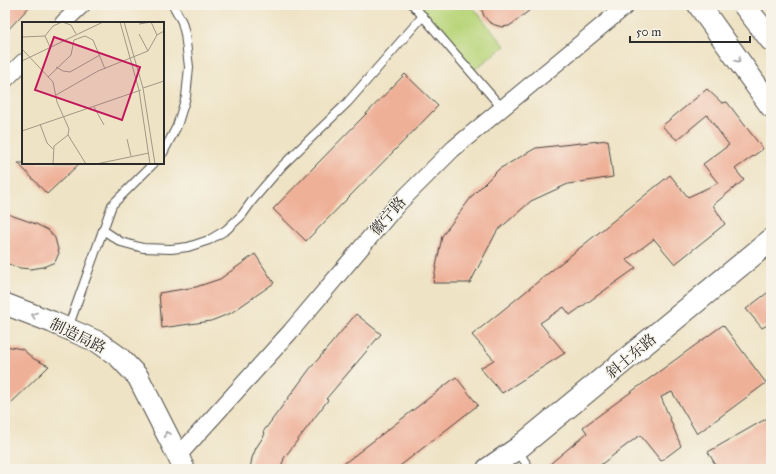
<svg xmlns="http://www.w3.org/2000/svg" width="776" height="474" viewBox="0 0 776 474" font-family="'IM FELL Great Primer','Noto Serif SC',serif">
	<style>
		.green { fill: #b9d67c; stroke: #728054 }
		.building { fill: #efb098 }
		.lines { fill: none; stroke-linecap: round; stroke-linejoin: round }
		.service-casing { stroke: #484742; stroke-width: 10 }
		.minor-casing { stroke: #484742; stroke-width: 18 }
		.tertiary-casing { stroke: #484742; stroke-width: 23 }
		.secondary-casing { stroke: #484742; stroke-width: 24 }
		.service { stroke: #fff; stroke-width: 8 }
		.minor { stroke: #fff; stroke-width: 16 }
		.tertiary { stroke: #fff; stroke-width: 21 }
		.secondary { stroke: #fff; stroke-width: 22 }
		.oneway { stroke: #a0a0a0 }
		.labels { text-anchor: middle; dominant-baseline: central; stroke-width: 3; stroke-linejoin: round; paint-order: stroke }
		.street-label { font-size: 15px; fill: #2b2b2b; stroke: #f7f3e8 }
		.inset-road { fill: none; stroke: #a19987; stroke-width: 1 }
		.view { fill: #c2185b; fill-opacity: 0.15; stroke: #c2185b; stroke-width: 2 }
		.inset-edge { fill: none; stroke: #2b2b2b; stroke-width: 2 }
	</style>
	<rect width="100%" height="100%" fill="#f7f3e8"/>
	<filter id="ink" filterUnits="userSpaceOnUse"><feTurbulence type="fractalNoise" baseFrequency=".025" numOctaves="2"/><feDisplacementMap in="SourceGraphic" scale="8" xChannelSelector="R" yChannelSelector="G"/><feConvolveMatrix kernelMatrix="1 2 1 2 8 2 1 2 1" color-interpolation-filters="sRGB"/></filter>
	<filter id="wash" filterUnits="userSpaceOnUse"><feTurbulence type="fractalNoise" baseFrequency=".012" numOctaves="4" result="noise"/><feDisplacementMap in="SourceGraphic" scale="16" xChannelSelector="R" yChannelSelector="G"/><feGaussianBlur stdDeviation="0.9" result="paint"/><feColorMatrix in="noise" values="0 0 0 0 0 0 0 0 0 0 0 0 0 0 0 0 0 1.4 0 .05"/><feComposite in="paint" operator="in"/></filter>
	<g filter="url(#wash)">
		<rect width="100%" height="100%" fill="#efe3c5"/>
		<!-- green -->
		<path class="green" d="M418,5H471L505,46L471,72Z"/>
		<g id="blocks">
			<!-- building -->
			<g class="building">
				<path d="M5,5H31L5,33Z"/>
				<path d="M480,5H536L515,22L509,26L502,27L495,25L489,22L484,16Z"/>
				<path d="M405,74L438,106L306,241L273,209Z"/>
				<path d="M707,89L722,103L727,102L763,149L735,169L744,180L713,205L725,224L675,264L654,239L626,260L636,268L570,315L564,307L540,323L565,353L502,393L480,368L494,360L472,335L670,175L688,197L718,183L703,164L729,145L707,115L677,140L662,126Z"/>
				<path d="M608,140L613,177L568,184L531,201L497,231L470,283H433L442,236L473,195L499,169L536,148Z"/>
				<path d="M18,163H80L47,194Z"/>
				<path d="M5,213L36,224L48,230L55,238L59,253L55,262L43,267L31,269L20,268L5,263Z"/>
				<path d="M255,254L274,283L231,313L211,321L162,328L159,293L196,287L220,279Z"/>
				<path d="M771,290V323L762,328L746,309Z"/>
				<path d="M356,314L381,334L326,399L328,400L284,458V459L280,469H250L252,458L256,448L265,434L263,432L309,370Z"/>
				<path d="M723,325L766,383L697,434L672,392L661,397L681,446L661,461L640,435L595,469H544L587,433L583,427Z"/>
				<path d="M5,346L22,349L34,359L49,366L5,409Z"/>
				<path d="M456,377L478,405L396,469H337Z"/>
				<path d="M771,416V469H718L708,452Z"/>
			</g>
		</g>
	</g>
	<g filter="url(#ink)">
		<use href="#blocks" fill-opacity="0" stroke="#484742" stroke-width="1"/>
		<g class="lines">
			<defs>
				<g id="service">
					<path d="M413,5L502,108"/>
					<path d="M163,153L177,126L186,97L189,67L185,34L182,22L173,5"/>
					<path d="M103,230L121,242L143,248L171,249L188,247L209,240L226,230L242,215L252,201L282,166L347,103L423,16"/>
					<path d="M68,328L112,205L154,163"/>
					<path d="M517,450L530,469"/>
				</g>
				<g id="minor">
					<path d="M63,23L82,5"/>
					<path d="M5,80L23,62"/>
					<path d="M178,456L291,331L398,204L453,149L627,5"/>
				</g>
				<path id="tertiary" d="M5,304L52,322L98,342L119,357L138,377L178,456L184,469"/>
				<g id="secondary">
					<path d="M699,5L771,106"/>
					<path d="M744,5L771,40"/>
					<path d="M488,469L517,449L771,240"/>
				</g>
			</defs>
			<!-- service casing -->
			<use href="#service" class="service-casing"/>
			<!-- minor casing -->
			<use href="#minor" class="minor-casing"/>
			<!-- tertiary casing -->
			<use href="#tertiary" class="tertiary-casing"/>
			<!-- secondary casing -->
			<use href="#secondary" class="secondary-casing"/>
			<!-- service -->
			<use href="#service" class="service"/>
			<!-- minor -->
			<use href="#minor" class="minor"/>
			<!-- tertiary -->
			<use href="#tertiary" class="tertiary"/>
			<!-- secondary -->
			<use href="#secondary" class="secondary"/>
		</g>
		<!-- one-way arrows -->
		<defs><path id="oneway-chevron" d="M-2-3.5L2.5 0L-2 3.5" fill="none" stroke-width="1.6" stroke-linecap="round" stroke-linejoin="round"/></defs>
		<g class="oneway">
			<use href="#oneway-chevron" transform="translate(738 60) rotate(55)"/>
			<use href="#oneway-chevron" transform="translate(34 315) rotate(-160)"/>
			<use href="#oneway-chevron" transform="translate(167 434) rotate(-117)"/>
		</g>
	</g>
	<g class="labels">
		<!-- street labels -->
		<g class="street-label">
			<text transform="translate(388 216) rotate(-49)">徽宁路</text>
			<text transform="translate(78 336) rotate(26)">制造局路</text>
			<text transform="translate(631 356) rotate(-40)">斜土东路</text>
		</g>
	</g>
	<!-- overview -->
	<g transform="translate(22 22)">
		<rect width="142" height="142" fill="#efe3c5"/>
		<path class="inset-road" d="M40,0L49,3L54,12M98,0L117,68L128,142M102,0L121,66L133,142M129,0L135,13M117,2L129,0M117,12L126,29M23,14L28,25M0,15L23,14L31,4L40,0M0,27L31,60L35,80L47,107L46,113L32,124L31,142M0,39L81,0M34,45L41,49L48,50L78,33M26,55L49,33L52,18L63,14L71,18L83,47M121,66L142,59M34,73L76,49L126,29L135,13L142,9M72,85L82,103M18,102L25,121L31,127M0,109L119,68M46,113L64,142M105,117L109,134M74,142L127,131"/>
		<path class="view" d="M32,15L118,45L100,98L13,68Z"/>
		<rect width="142" height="142" class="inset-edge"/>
	</g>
	<!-- margin -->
	<rect width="776" height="474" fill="none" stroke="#f7f3e8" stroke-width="20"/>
	<!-- scale -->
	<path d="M630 36v6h120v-6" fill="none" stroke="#2b2b2b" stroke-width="2"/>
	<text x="636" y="36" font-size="12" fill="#2b2b2b" stroke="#f7f3e8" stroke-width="3" paint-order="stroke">50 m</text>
</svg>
